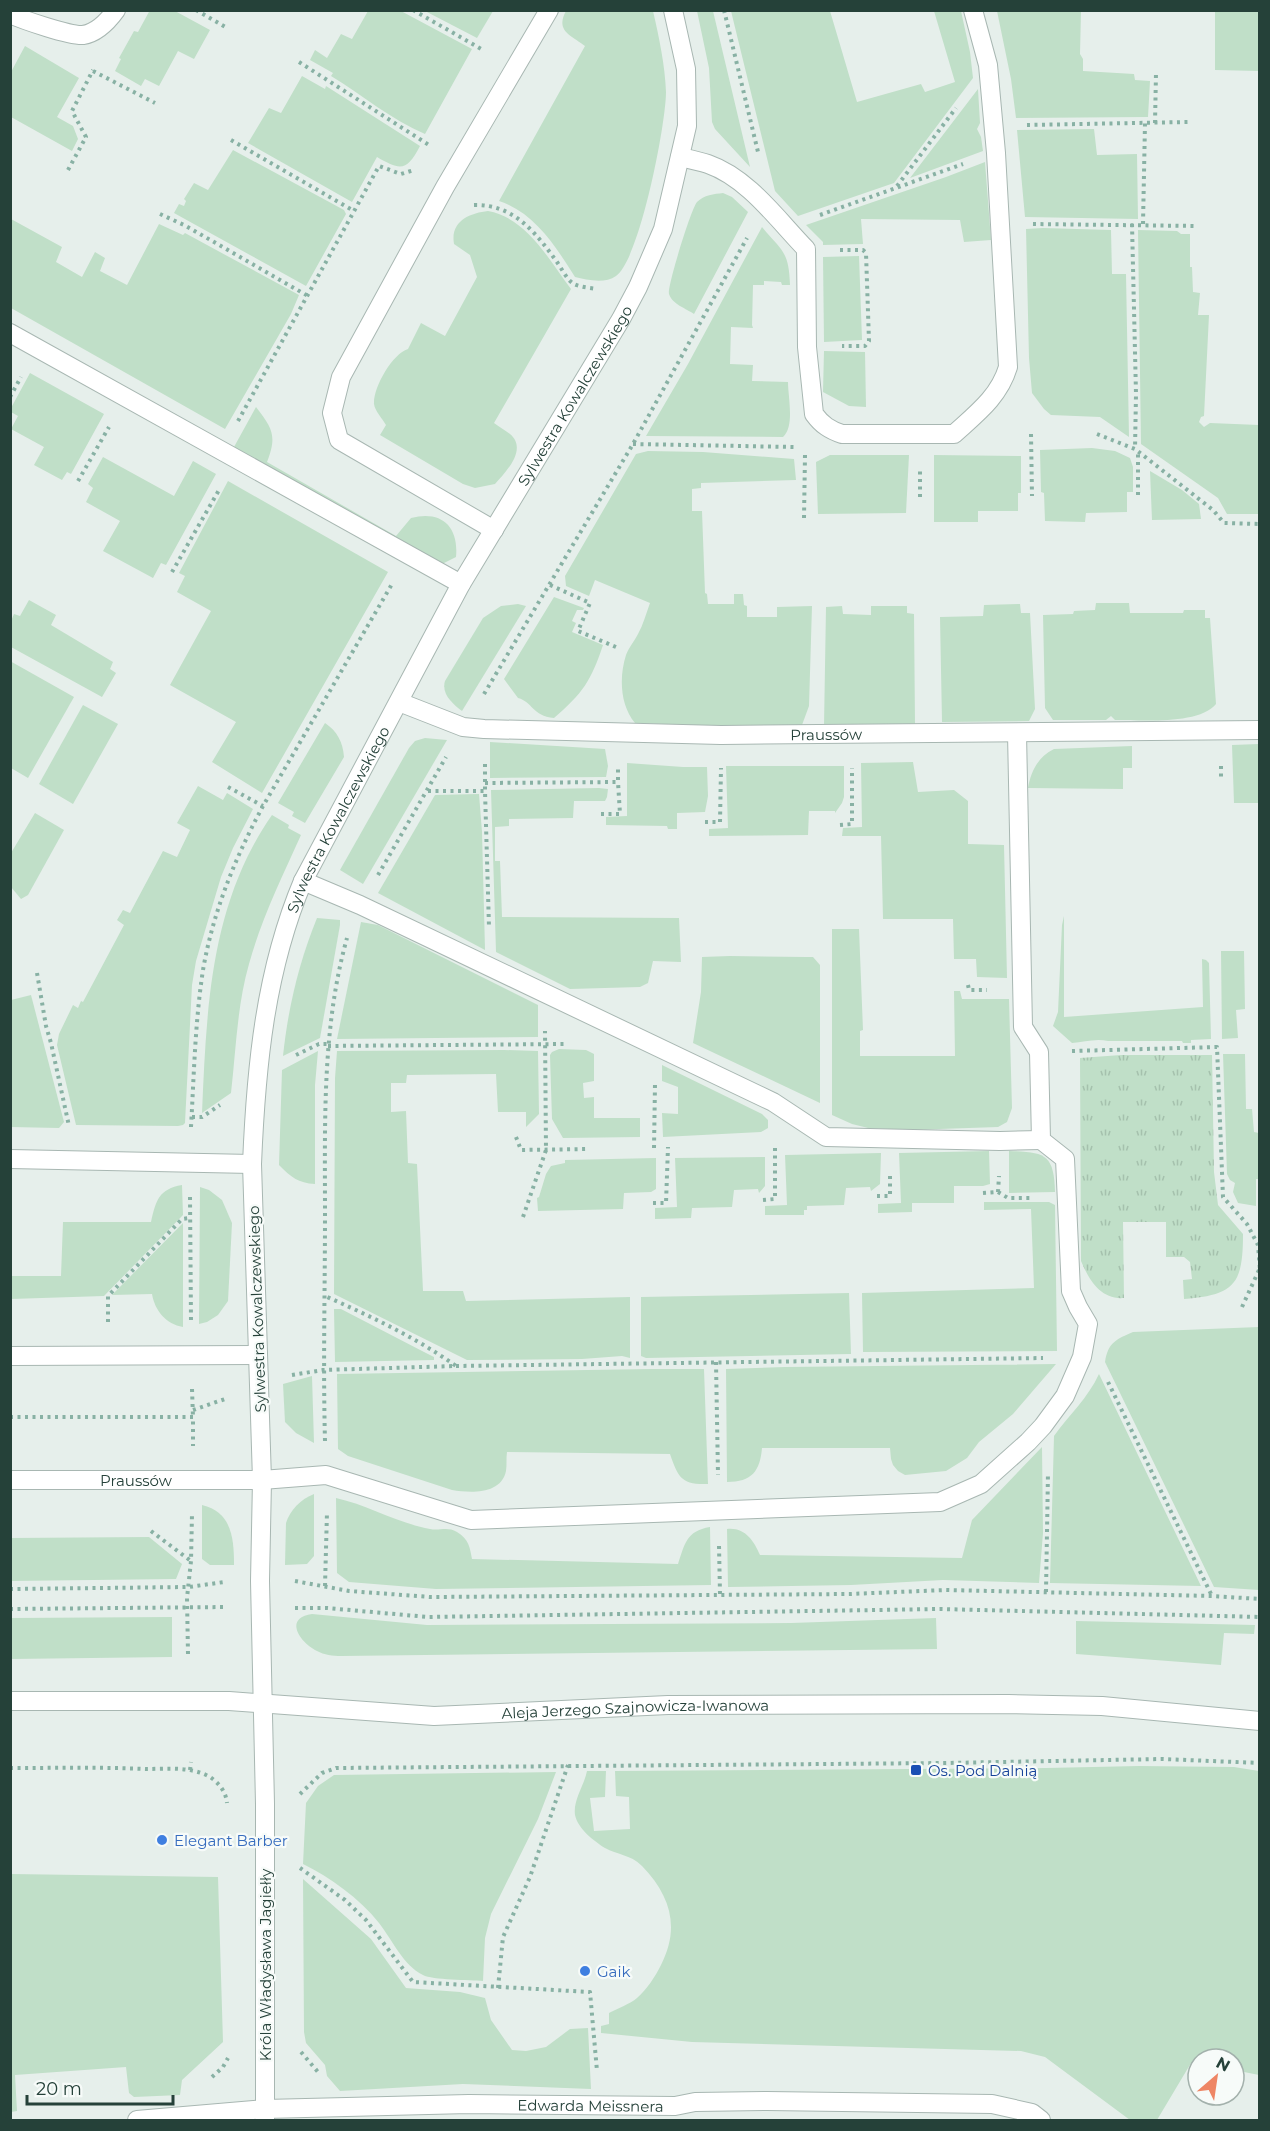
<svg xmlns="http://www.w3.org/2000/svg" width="1270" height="2131" viewBox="0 0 1270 2131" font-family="Montserrat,sans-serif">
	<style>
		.green { fill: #c0dfc8 }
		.park { fill: url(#park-tufts) }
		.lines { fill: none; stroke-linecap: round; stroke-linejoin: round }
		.service-casing { stroke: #a8b7b2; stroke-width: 20 }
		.minor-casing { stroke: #a8b7b2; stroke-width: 20 }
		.path { stroke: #88b1a4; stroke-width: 4; stroke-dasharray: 3 4.5; stroke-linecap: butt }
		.service { stroke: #fff; stroke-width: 18 }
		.minor { stroke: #fff; stroke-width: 18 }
		.transit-dot { fill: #1a4fb4; stroke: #f7fbf9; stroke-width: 2 }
		.shop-dot { fill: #3f7fe0; stroke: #f7fbf9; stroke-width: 2 }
		.labels { text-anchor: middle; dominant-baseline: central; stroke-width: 4.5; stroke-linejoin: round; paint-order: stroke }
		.street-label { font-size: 15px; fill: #254139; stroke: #f7fbf9 }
		.transit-label { font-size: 15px; fill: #164399; stroke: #f7fbf9; text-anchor: start }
		.shop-label { font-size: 15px; fill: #366cbe; stroke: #f7fbf9; text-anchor: start }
	</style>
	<defs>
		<pattern id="park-tufts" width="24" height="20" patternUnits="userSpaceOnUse" patternTransform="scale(1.5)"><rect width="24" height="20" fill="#c0dfc8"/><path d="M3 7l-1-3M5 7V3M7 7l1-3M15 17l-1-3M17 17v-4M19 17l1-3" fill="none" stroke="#a5c1ad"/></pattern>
	</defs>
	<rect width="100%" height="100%" fill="#e6efeb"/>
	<!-- green -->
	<g class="green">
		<path d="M150,10L175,11L210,30L194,59L178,51L159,86L145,79L141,86L115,71L121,59L119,58L134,31L138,32Z"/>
		<path d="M368,11H401L472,49L425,134C392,120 362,95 331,76L333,73L310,60L315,50L327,58L341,34L352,39Z"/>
		<path d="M425,11H493L477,38Z"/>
		<path d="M566,11H653C659,37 665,65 666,92C666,124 640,259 616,276C605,284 587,280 575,277C556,247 535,213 499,201L585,46C571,35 555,31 566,11Z"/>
		<path d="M697,11H713L750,167L715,129L712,122L709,68Z"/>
		<path d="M731,11H830L857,102L921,84L925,92L955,82L934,11H961L970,52L973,78L894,183L798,216L775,191Z"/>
		<path d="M997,11H1081L1080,54L1083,59V71L1134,74L1135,80L1150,81L1148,117L1016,118L1011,79Z"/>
		<path d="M1215,11H1259V71L1215,70Z"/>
		<path d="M25,46L79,78L57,117L73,126L78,139L72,151L11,117V72Z"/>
		<path d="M302,76L325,89L326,86L420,146C407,171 401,171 377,157L352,202L248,143L269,108L281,113Z"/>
		<path d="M978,89L980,123L977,129L981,137L983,151L910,178Z"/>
		<path d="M1094,129L1097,155L1137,154L1138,219L1025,217L1017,130Z"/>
		<path d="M233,150L344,210L346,214L306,286L174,213L179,204L184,206L186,201L184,199L194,183L208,190Z"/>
		<path d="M985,162L991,240L964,242L960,220L861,219L863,244L823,245V242L806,225L946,177Z"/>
		<path d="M723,193L732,197L748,212L694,314C687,309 672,304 669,294C667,287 691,209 697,202C704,195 714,194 723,193Z"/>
		<path d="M488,211C527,218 549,260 571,289L494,423C499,427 505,430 510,434C528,449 506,472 495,484L475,488L463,484L380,435L386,425C382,418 375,411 374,404C373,388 392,354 408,349L421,323L445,336L477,277L470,255L454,244C450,221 470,213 488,211Z"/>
		<path d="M11,219L62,247L56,262L82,277L95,252L105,258L100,271L127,285L159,224L183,235L185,233L299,295L291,314L225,429L11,308Z"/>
		<path d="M762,227C782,251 789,251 790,285H782L781,282L764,281V285H753L752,325L753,328L731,327L730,364L753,365L752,381L788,382C788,397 795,426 783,437L646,436L688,364Z"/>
		<path d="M1043,228L1111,230L1112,274H1126L1129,437L1100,417L1051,415L1044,409L1032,393L1029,358L1026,229Z"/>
		<path d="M1138,230L1177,231L1181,234H1190V267H1192L1193,292L1200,293L1198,315H1209L1204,416L1201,417L1199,422L1204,427L1210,423L1259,425V514H1227L1218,498L1141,444Z"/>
		<path d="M859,256L862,340L824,342L823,257Z"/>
		<path d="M824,351L865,352L866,407L849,406L823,392Z"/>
		<path d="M30,373L104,414L71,474L67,472L62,480L34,465L44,447L11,429L18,416L11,412V408Z"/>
		<path d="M256,407C273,429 277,436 267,462L396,536L411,518C441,510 459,526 456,557L442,564L234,447Z"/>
		<path d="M1092,448L1115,451L1130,458L1133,467V492H1127V512L1086,513L1085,522L1045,521L1044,493L1041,492L1040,450Z"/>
		<path d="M648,451L703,452L794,459L796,480L701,483V488L692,489V511H702L705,593L707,594L708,604H734V594H743L744,605L747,606V617H777V607L812,606L809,706L802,725L723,726L635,723C620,705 619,677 626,655C629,647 634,642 638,634C643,625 646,614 650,603L595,580L589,596L566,586L565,576L636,454Z"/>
		<path d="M830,455H909L906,513L818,514L816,462Z"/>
		<path d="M934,455L1021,456V493H1018V511H978V522H934Z"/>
		<path d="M103,457L174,496L193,461L216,474L166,565L161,563L153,578L103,551L120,521L86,502L93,488L88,484Z"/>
		<path d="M1150,471L1182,490L1199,504L1201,519L1152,520Z"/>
		<path d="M228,481L388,572L262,793L212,762L236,722L170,685L211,611L177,592L185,576L179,573Z"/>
		<path d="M554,597L584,608L583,610H577L572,621L576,623L572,632L603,645C591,681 583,693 554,718C532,716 533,702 518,698L504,679Z"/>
		<path d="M29,600L56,615L51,625L113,662L110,669L116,673L102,697L11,647V621L14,614L20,616Z"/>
		<path d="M1096,603H1129L1130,613H1183L1184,610H1205V618H1210L1216,704C1199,725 1141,720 1115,720L1111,716L1106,720H1053L1045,708L1043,615L1073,614L1074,611L1095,610Z"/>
		<path d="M518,604L526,606L462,711C453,704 441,694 445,681L483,618L501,606Z"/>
		<path d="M1020,604L1021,613H1030L1035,709L1029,721L942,722L940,617L983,616L984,605Z"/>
		<path d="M842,606L843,614L871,615V606H907V613L914,614L915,724L824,726L826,607Z"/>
		<path d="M10,661L74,697L28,778L11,768Z"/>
		<path d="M83,705L118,724L73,804L39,784Z"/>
		<path d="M325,723C337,731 343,742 344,757L305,823L292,816L294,812L278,803Z"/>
		<path d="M425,738L447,740L363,884L340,870L409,748L415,741Z"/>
		<path d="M490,742L605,749L608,766L606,777L490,778Z"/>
		<path d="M1259,744V803H1234L1232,745Z"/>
		<path d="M1132,746V768H1123V789L1028,788C1031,771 1038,757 1054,749Z"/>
		<path d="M913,762L918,792L954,790L968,801V844L1004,845L1007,978L977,977L976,959H954L953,919H883L881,836H842L843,828L862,827L861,763Z"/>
		<path d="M627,763L683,767H707L708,796L705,812L677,813V829H668L667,826L606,825V817L627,816Z"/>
		<path d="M726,766H844V797L842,803L835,813V811H809L808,835L709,836V829L728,828Z"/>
		<path d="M198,786L223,800L227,793L253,809L233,848L221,877L196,961L192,985L185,1123L183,1125L178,1126L76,1125L57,1045L59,1034L73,1005L78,1008L81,1001L83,1002L124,925L117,920L123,910L130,913L163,851L177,857L190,830L177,823Z"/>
		<path d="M599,788L608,789L607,797L605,801H574L573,818L509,819V826L495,827V861H500L502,917L679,918L681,962L653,961L648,983L640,987L570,989L496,952L491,790Z"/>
		<path d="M479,794L482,832L485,950L378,893L435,795Z"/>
		<path d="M35,813L64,830L28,895L21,899L11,887V853Z"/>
		<path d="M272,815L289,825L288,828L301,835C282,877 261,920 249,964C237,1006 236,1050 231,1093L202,1113C206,1022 209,928 253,846C259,835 265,825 272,815Z"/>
		<path d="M1064,916V1017L1203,1007L1202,959L1206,960L1209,963L1211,1039L1191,1040V1043H1183L1182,1041H1108C1096,1038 1084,1042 1072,1043L1053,1026L1058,1012L1062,925Z"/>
		<path d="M317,918L340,920V925L320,1038L283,1056C288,1008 299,962 317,918Z"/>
		<path d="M361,922L378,925L538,1005V1037L337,1039Z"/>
		<path d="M832,929H859L863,1030L860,1031V1056H955L954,991H960L962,999H1009L1012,1108L1007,1122L998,1127L910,1130L868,1128L852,1124L832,1115Z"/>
		<path d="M1221,951H1244L1245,1009L1236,1010L1238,1038L1222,1039Z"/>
		<path d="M730,956L806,957H813L820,965V1103L693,1043L701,992L702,957Z"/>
		<path d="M31,995L64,1122L59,1128L11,1127V1000Z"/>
		<path d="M559,1049L586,1050L594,1054V1081L583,1083L584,1098L594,1097V1118H640V1137L563,1138L552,1119L550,1055L552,1052Z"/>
		<path d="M504,1050L538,1051L539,1114L526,1127V1112H498L496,1074L407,1075L406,1083H391V1112L406,1111L408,1163L417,1164L423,1291H463L466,1301L630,1297V1358L622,1356L582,1359L467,1360L334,1294L335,1078L337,1051Z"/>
		<path d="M318,1051L315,1085V1184C298,1183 291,1177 279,1165L282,1070Z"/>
		<path d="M1223,1054H1245L1246,1109H1252L1254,1132L1259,1133L1260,1179H1256V1206L1238,1203L1233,1192L1235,1183L1230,1180L1227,1174Z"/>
		<path d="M662,1065L762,1114L768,1120V1128L761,1132L663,1137L662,1113L678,1114V1087L662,1081Z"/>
		<path d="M989,1151L990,1184L983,1186H954V1203H912V1212L878,1213V1204L901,1203L899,1153Z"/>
		<path d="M1009,1151C1045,1152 1054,1154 1055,1192L1009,1193Z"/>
		<path d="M881,1153L880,1184L871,1191L870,1187L846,1188L844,1205L807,1206V1210H804V1215H765V1206L787,1205L785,1155Z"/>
		<path d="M765,1157V1186L759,1193L758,1189L734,1190L732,1207L692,1208L691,1218L655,1219V1208L677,1207L675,1158Z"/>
		<path d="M656,1158V1189L651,1192L624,1193L623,1209L538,1211L537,1198L539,1197L546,1174L551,1166L565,1163V1160Z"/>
		<path d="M182,1185L183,1215L104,1296L11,1299V1238V1276H61L63,1222H151C156,1200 159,1189 182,1185Z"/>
		<path d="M200,1187L209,1190L222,1200L232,1223L228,1301L218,1315L207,1322L199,1324Z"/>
		<path d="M984,1202H1049L1055,1205L1057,1351L863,1352L862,1293L1034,1288L1031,1209L984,1210Z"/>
		<path d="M183,1223V1327C166,1324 155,1311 152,1294L112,1295Z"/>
		<path d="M849,1293L851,1354L646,1358L641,1356V1297Z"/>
		<path d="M334,1309H341L424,1352L434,1357V1360L335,1362Z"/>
		<path d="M1259,1327V1590L1214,1587L1105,1362C1108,1342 1117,1339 1133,1332Z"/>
		<path d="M1056,1364L1013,1414L979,1442L967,1458L946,1471L905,1475L898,1471L893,1465L891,1459L890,1448H762C760,1471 752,1482 727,1482L726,1369L785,1367Z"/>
		<path d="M651,1369H704L708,1484C681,1485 678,1477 670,1454L507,1452C506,1458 507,1465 506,1471C501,1495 470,1493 452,1490L348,1456L338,1449L337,1374Z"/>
		<path d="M1099,1374L1201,1586L1050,1583L1054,1436C1069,1415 1088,1398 1099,1374Z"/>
		<path d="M312,1376L314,1443L296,1433L285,1422L283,1384Z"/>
		<path d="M1042,1447L1043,1533L1039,1583L943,1580L851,1585L728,1587L727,1529C745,1527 754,1541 760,1555L962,1558L972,1520Z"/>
		<path d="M314,1494V1556L307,1564L285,1565L286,1523C290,1510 301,1499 314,1494Z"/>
		<path d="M336,1498C368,1505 397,1523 430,1529C440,1531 447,1526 457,1532C469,1539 470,1548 472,1559L678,1564C685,1544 686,1531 710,1527L711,1585L436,1589L349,1582L337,1573Z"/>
		<path d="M202,1505C232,1512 234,1539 234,1565H210L202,1559Z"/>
		<path d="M149,1537L182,1564L176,1579L11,1581V1538Z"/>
		<path d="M312,1614L427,1625L791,1623L936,1618L937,1649L341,1656C333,1656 324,1655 317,1651C300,1643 283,1618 312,1614Z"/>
		<path d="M172,1617V1657L11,1659V1618Z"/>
		<path d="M1076,1621L1255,1625L1254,1634L1224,1633L1221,1665L1076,1654Z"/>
		<path d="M1139,1766L1234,1767L1259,1771V2075L1234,2070V2059H1198V2064L1191,2063L1157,2120H1130L1045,2057L1021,2051L692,2042L601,2033V2026L609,2024V2013C618,2008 630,2004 637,1998C647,1989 655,1977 661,1965C680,1928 671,1896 642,1866C630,1854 617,1855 605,1848C594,1841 578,1829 575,1815C573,1800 584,1786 587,1771H606L605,1797L590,1798L594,1831L630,1829L629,1797L616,1796L615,1771L1046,1768Z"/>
		<path d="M556,1772L538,1819L491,1914L485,1938L483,1981C470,1980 432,1980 423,1975C403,1965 393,1941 379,1923C359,1898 331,1878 303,1864L306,1803L318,1786L334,1775Z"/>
		<path d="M11,1874L218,1877L223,2042L182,2080L180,2095L134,2097L129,2093L126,2067L15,2075L17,2111L11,2112Z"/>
		<path d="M303,1879L371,1939L406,1988L460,1992L485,1998L491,2020L512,2050L526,2051L546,2047L570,2029L588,2028L591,2089L463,2084L340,2091L327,2076L325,2065L306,2043L304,2032Z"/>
	</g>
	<!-- park -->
	<path class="park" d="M1121,1055H1212L1214,1172L1218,1205L1243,1234C1243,1284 1235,1295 1184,1299L1183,1280L1192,1279L1190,1262L1184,1257H1166V1222H1123L1124,1298C1101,1300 1089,1280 1081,1261L1080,1058Z"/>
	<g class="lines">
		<defs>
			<g id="service">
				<path d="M680,157C689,159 699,161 708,164C748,178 777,219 806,249L807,347L814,414C822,425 830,430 842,434H954C976,414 999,397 1008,367L996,153L988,65L973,10"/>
				<path d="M494,530L339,440L332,413L341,377L445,187L549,10"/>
				<path d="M303,881L360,905L773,1102L826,1137L1000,1141L1041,1140"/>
				<path d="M262,1480L326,1475L471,1520L940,1502L981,1484L1028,1442L1043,1426L1065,1396L1082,1357L1088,1324L1078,1307L1071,1291L1065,1159L1041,1140L1039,1052L1023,1027L1017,733"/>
			</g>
			<g id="minor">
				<path d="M10,14C23,20 70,36 83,35C97,33 108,21 116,10"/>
				<path d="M10,333L461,584"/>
				<path id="s1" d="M399,702L463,727L484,729L721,735L1260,730"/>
				<path d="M10,1159L252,1164"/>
				<path d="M10,1356L258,1355"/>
				<path id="s2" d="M10,1480H262"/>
				<path id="s3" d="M10,1701H229L434,1716L668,1705L1008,1704L1102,1706L1260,1721"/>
				<path id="s4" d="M137,2120L265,2109L469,2104L675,2106L695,2102L767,2101L992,2104L1032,2113L1041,2120"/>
				<path id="s5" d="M265,2120V1804L260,1581L262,1480L252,1164C256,1067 265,971 303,881L461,584L621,319L638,287L663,229L687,126L686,69L673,10"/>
			</g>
		</defs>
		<!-- service casing -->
		<use href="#service" class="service-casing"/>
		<!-- minor casing -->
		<use href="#minor" class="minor-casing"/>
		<!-- path -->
		<g class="path">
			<path d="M196,10L227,28"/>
			<path d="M413,10L483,50"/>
			<path d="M724,10L758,152"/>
			<path d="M299,62L429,145"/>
			<path d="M93,71L155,103"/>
			<path d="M1155,123L1156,73"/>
			<path d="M1027,125L1188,122"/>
			<path d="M231,140L354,211"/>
			<path d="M68,170L86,137L72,111L93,70"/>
			<path d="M897,186L956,108"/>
			<path d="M474,205C514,204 536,233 557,262C562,269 567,280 574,284C580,287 591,288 597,289"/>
			<path d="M160,214L186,226L308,296"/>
			<path d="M820,215L963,164"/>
			<path d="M1033,224L1197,226"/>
			<path d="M1132,224L1136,394L1135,449"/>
			<path d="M1143,224L1145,123"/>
			<path d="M840,250H863L866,253L869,341L865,346H842"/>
			<path d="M10,397L21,377"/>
			<path d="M238,421L379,166L401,174L414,170"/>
			<path d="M1031,434L1032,496"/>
			<path d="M1097,434L1135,449L1213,510L1224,523L1260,524"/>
			<path d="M633,444L794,447"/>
			<path d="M78,481L109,427"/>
			<path d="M1138,495V452"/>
			<path d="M920,497V468"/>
			<path d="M804,518L805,455"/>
			<path d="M172,572L219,490"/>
			<path d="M550,585L590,603L578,631L616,647L614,650"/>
			<path d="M484,694L633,444L747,238"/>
			<path d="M485,764V791"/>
			<path d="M1221,766V777"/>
			<path d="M485,783L618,782V766"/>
			<path d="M228,787L263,806"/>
			<path d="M428,791H485L489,927"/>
			<path d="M601,814H620L618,782"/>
			<path d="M705,822H720L721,768"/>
			<path d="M840,825L852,824V768"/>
			<path d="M378,875L446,757"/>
			<path d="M37,973L46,1026L51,1043L69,1126"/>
			<path d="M968,985L969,990H987"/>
			<path d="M328,1046L567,1044"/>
			<path d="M1072,1051L1217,1047L1223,1197L1247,1224L1258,1245L1260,1270"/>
			<path d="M296,1055L319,1044H328"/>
			<path d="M192,1117H202L220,1105"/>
			<path d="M191,1127C194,1075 195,1022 203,970C213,912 235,858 263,806L392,584"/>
			<path d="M516,1137L521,1150L588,1149"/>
			<path d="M654,1148L655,1084"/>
			<path d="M998,1192L1008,1198H1033"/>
			<path d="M983,1193L998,1192L999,1176"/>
			<path d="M877,1196H890V1174"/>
			<path d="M190,1197L191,1322"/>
			<path d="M763,1200L775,1199V1146"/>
			<path d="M653,1203H666L668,1147"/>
			<path d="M523,1217L546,1150L545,1031"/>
			<path d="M1242,1307L1259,1270"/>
			<path d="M108,1322V1296L182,1219L190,1218"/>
			<path d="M716,1362L718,1475"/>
			<path d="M456,1366L1043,1358"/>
			<path d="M292,1375L323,1370L456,1366C415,1337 370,1316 325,1296"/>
			<path d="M1108,1382L1212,1596"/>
			<path d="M192,1389L193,1417"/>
			<path d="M193,1410L225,1399"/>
			<path d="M10,1417H193V1446"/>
			<path d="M325,1441C323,1365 325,1290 325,1214C325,1122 322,1027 347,938"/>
			<path d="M151,1531L191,1561"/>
			<path d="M719,1546L720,1594"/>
			<path d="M295,1581L349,1591L430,1597L850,1594L945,1590L1212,1596L1260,1599"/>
			<path d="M325,1586L327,1512"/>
			<path d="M10,1589L189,1587L224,1582"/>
			<path d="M1046,1592L1048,1472"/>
			<path d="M295,1608H327L428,1617L940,1609L1260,1617"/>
			<path d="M10,1609L227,1607"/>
			<path d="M188,1654L187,1598L191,1561L192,1514"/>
			<path d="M10,1768C56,1768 101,1767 146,1769C166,1769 191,1766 210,1777C219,1783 226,1792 227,1803"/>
			<path d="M190,1770L191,1762"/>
			<path d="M300,1794L322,1773L336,1768L946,1763L1162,1759L1260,1763"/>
			<path d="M300,1868L345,1900L366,1920L413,1982L590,1992L597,2071"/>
			<path d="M498,1988L503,1937L530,1877L568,1765"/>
			<path d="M301,2052L318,2072"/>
			<path d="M212,2077L223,2067L228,2058"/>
		</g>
		<!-- service -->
		<use href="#service" class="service"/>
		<!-- minor -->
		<use href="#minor" class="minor"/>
	</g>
	<!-- markers -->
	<rect class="transit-dot" x="910" y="1764" width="12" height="12" rx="3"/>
	<g class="shop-dot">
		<circle cx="162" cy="1840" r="6"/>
		<circle cx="585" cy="1971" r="6"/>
	</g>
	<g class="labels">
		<!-- street labels -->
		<g class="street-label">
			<text stroke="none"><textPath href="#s5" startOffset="1802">Sylwestra Kowalczewskiego</textPath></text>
			<text stroke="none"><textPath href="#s1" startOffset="432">Praussów</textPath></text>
			<text stroke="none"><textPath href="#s5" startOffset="1316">Sylwestra Kowalczewskiego</textPath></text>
			<text transform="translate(257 1309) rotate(-92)">Sylwestra Kowalczewskiego</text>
			<text stroke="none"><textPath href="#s2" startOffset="126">Praussów</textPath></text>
			<text stroke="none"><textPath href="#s3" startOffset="626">Aleja Jerzego Szajnowicza-Iwanowa</textPath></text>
			<text transform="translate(265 1965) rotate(-90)">Króla Władysława Jagiełły</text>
			<text stroke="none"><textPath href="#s4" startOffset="454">Edwarda Meissnera</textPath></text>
		</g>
		<!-- transit labels -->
		<g class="transit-label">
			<text x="928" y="1770">Os. Pod Dalnią</text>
		</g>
		<!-- shop labels -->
		<g class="shop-label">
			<text x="174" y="1840">Elegant Barber</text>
			<text x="597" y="1971">Gaik</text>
		</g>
	</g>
	<!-- border -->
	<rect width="1270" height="2131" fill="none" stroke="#254139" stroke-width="24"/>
	<!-- north arrow -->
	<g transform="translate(1216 2077) rotate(29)"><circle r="28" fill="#f7fbf9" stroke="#a3b1ac" stroke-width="1.5"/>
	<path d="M0-4.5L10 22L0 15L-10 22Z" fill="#ee8665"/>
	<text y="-9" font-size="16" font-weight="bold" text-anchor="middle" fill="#254139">N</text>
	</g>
	<!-- scale -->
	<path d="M27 2095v9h146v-9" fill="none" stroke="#254139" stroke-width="3"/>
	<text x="36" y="2095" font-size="18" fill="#254139" stroke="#f7fbf9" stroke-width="4.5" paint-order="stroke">20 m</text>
</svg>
